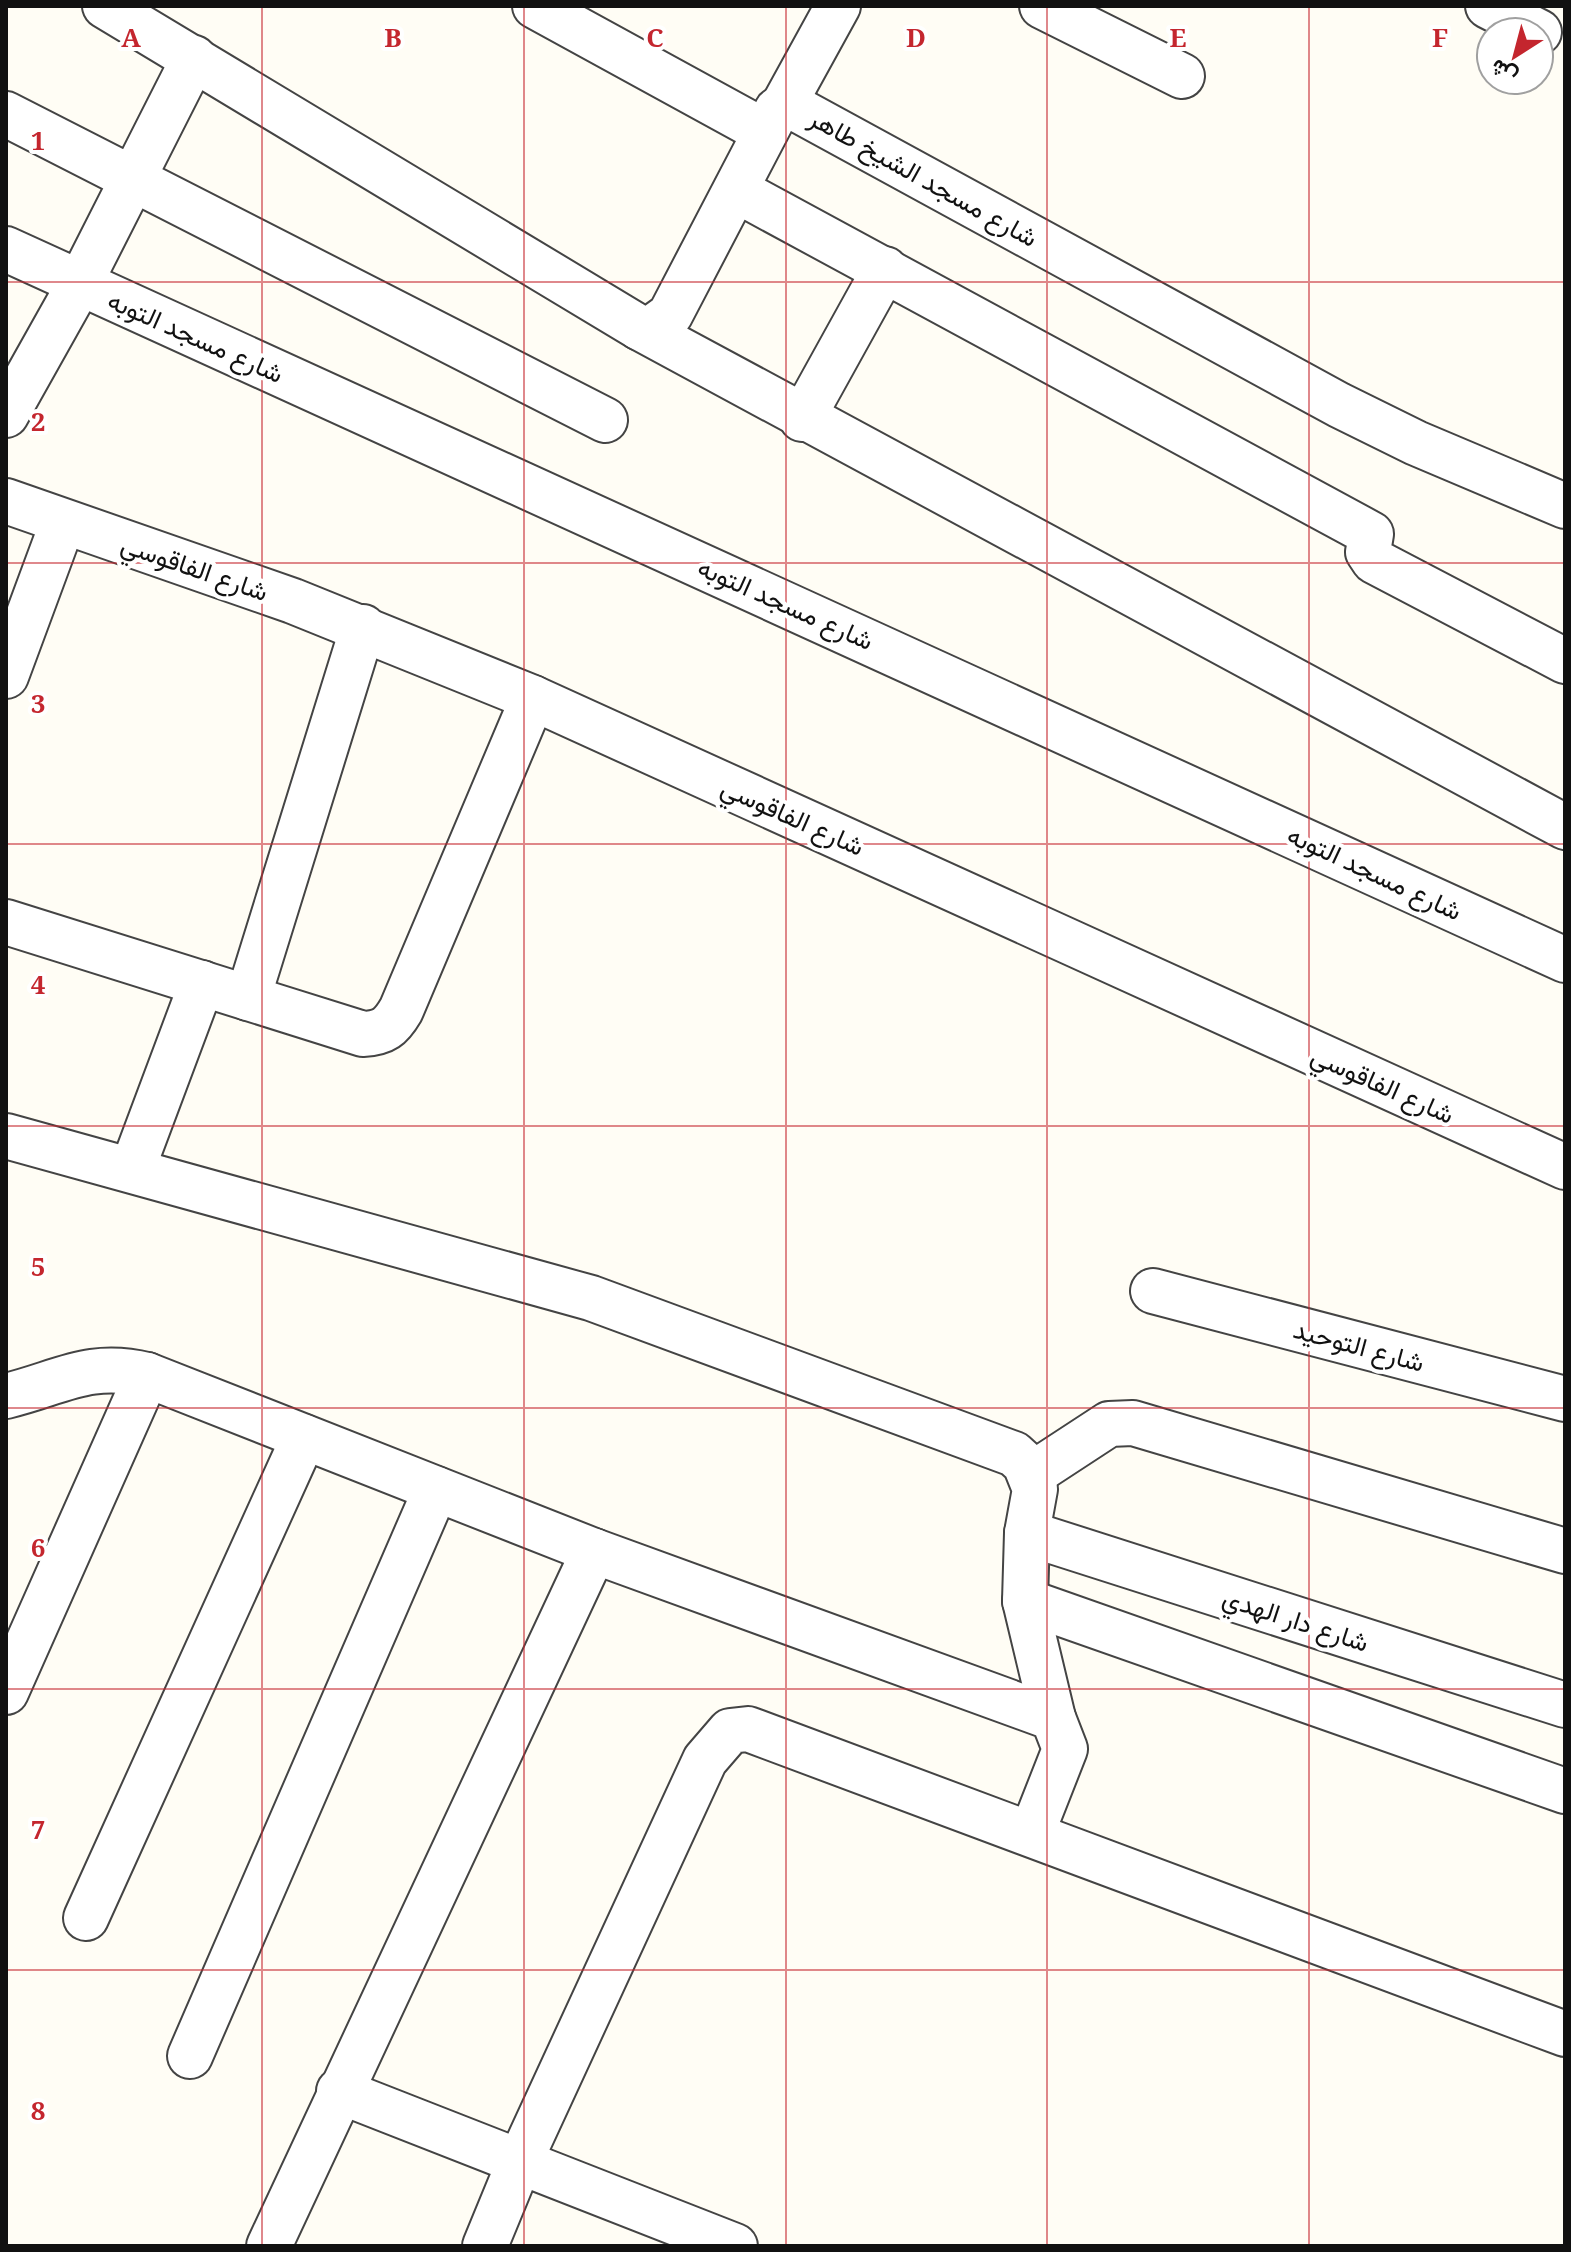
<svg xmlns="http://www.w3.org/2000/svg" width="1571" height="2252" viewBox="0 0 1571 2252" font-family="'Noto Serif',Vazirmatn,serif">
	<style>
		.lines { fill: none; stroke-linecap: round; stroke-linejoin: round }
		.minor-casing { stroke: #444; stroke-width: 48 }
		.minor { stroke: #fff; stroke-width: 44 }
		.grid { fill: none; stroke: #c4262e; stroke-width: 2; stroke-opacity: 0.55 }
		.labels { text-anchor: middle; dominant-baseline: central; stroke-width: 8; stroke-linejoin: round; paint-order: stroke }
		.street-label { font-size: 26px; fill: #111; stroke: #fff }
		.grid-label { font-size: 26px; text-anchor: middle; font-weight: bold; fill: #c4262e; stroke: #fff; stroke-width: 8; stroke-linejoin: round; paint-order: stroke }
	</style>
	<rect width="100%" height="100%" fill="#fffdf5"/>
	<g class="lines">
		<defs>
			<g id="minor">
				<path d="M105,6L640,328H652L670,315L777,110L791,106L1339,405L1416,443L1565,506"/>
				<path d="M535,6L765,132"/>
				<path d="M1042,6L1182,76"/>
				<path d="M1488,6L1539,32"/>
				<path d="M783,106L838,6"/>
				<path d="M6,114L605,420"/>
				<path d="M736,190L1371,534L1368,552L1374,561L1565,661"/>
				<path d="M6,249L1565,960"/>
				<path d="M640,328L1565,827"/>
				<path d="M6,415L80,283L194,58"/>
				<path d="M802,419L885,269"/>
				<path d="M6,501L293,601L533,698L1565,1167"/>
				<path d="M6,676L63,522"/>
				<path d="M6,922L363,1034C384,1033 391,1027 401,1010L533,698"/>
				<path d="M248,998L363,627"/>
				<path d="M6,1136L591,1298L1014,1454L1025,1464L1035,1489L1027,1533L1025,1601L1053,1718"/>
				<path d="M132,1170L202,983"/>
				<path d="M1153,1291L1565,1399"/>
				<path d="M6,1396C60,1383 89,1361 147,1375L594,1551L1053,1718L1065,1749L1032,1833"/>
				<path d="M1031,1475L1109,1424L1133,1423L1565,1551"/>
				<path d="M1027,1533L1565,1705"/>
				<path d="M1025,1601L1565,1791"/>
				<path d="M6,1692L147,1375"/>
				<path d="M86,1918L304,1437"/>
				<path d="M190,2056L436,1489"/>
				<path d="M339,2091L735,2246"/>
				<path d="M269,2246L594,1551"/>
				<path d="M485,2246L520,2161L705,1760L730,1731L748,1729L1565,2034"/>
			</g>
		</defs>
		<!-- minor casing -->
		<use href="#minor" class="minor-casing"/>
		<!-- minor -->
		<use href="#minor" class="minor"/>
	</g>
	<!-- grid -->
	<path class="grid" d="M262,6V2246M524,6V2246M786,6V2246M1047,6V2246M1309,6V2246M6,282H1565M6,563H1565M6,844H1565M6,1126H1565M6,1408H1565M6,1689H1565M6,1970H1565"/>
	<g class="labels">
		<!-- street labels -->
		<g class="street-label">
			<text transform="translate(924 177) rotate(29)">شارع مسجد الشيخ طاهر</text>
			<text transform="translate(196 336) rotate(24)">شارع مسجد التوبه</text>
			<text transform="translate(195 567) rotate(19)">شارع الفاقوسي</text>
			<text transform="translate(786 603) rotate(24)">شارع مسجد التوبه</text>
			<text transform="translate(793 816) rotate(24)">شارع الفاقوسي</text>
			<text transform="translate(1375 872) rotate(25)">شارع مسجد التوبه</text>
			<text transform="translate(1383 1084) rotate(24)">شارع الفاقوسي</text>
			<text transform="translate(1359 1345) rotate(15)">شارع التوحيد</text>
			<text transform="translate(1296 1619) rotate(18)">شارع دار الهدي</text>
		</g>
	</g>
	<g class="grid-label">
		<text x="131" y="47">A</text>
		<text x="393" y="47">B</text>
		<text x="655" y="47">C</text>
		<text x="916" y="47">D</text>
		<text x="1178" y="47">E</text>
		<text x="1440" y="47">F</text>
		<text x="38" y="150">1</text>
		<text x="38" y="431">2</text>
		<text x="38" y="713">3</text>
		<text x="38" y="994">4</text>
		<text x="38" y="1276">5</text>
		<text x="38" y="1557">6</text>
		<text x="38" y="1839">7</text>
		<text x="38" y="2120">8</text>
	</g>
	<!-- border -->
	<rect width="1571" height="2252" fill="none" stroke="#111111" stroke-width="16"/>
	<!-- north arrow -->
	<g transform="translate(1515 56) rotate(216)"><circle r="38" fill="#ffffff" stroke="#a0a0a0" stroke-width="2"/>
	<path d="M0-6L14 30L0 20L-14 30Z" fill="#c4262e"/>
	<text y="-12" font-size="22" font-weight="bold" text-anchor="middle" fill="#111111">ش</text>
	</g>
</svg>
